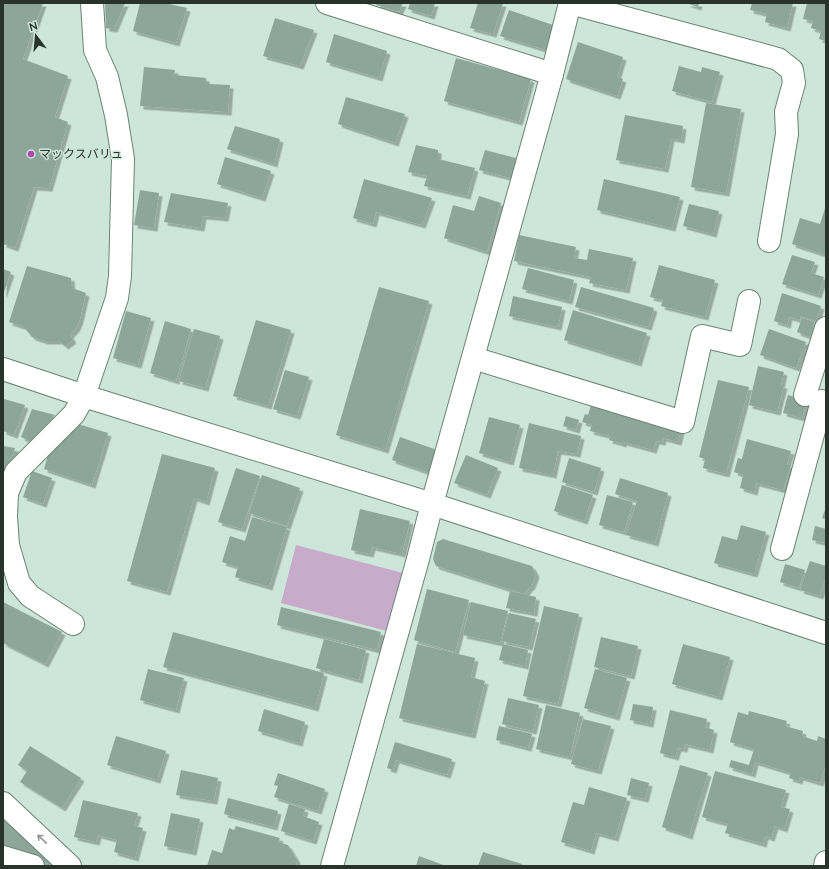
<svg xmlns="http://www.w3.org/2000/svg" width="829" height="869" viewBox="0 0 829 869" font-family="'Nunito Sans','Noto Sans JP',sans-serif">
	<style>
		.green { fill: #c8abca }
		.building { fill: #8da69a; filter: url(#shadow) }
		.lines { fill: none; stroke-linecap: round; stroke-linejoin: round }
		.street-casing { stroke: #6c8378; stroke-width: 24 }
		.secondary-casing { stroke: #6c8378; stroke-width: 24 }
		.street { stroke: #fff; stroke-width: 22 }
		.secondary { stroke: #fff; stroke-width: 22 }
		.oneway { stroke: #949996 }
		.poi-dot { fill: #ab4bb3; stroke: #cce6d9; stroke-width: 1.5 }
		.labels { text-anchor: middle; dominant-baseline: central; stroke-width: 3; stroke-linejoin: round; paint-order: stroke }
		.poi-label { font-size: 12px; fill: #29332e; stroke: #cce6d9; text-anchor: start }
	</style>
	<defs>
		<filter id="shadow"><feDropShadow dx="3.5" dy="3.5" stdDeviation="0" flood-color="#0004"/></filter>
	</defs>
	<rect width="100%" height="100%" fill="#cce6d9"/>
	<!-- green -->
	<path class="green" d="M296,545L403,573L387,631L281,603Z"/>
	<!-- building -->
	<g class="building">
		<path d="M3,3H43L23,59L68,76L55,117L68,122L49,188L34,187L15,248L3,244Z"/>
		<path d="M105,3H125L114,29L106,28Z"/>
		<path d="M140,3H165L187,8L176,43L133,31Z"/>
		<path d="M377,3H403L399,12L376,5Z"/>
		<path d="M410,3H435L431,16L408,9Z"/>
		<path d="M478,3H503L493,34L470,28Z"/>
		<path d="M686,3H699L698,7Z"/>
		<path d="M752,3H793L787,28L765,22L767,14L750,10Z"/>
		<path d="M807,3L826,4V41L819,39L821,31L811,28L813,21L803,19Z"/>
		<path d="M509,10L553,25L546,50L500,36Z"/>
		<path d="M275,18L314,30L300,66L263,56Z"/>
		<path d="M334,34L387,51L379,78L326,62Z"/>
		<path d="M578,42L623,57L617,77L623,79L617,96L566,79Z"/>
		<path d="M456,58L531,79L519,122L444,101Z"/>
		<path d="M679,66L701,72L702,67L720,72L712,102L672,91Z"/>
		<path d="M144,67L175,70L174,75L206,78L207,84L230,85L228,112L140,106Z"/>
		<path d="M346,97L405,114L395,143L338,124Z"/>
		<path d="M706,103L741,109L726,193L691,187Z"/>
		<path d="M625,115L683,126L681,140L671,138L665,169L616,160Z"/>
		<path d="M235,126L280,139L274,164L227,149Z"/>
		<path d="M416,145L438,150V159L475,168L467,196L424,186L427,176L408,172Z"/>
		<path d="M485,150L516,158L511,178L479,170Z"/>
		<path d="M225,157L271,171L262,198L217,184Z"/>
		<path d="M364,179L432,198L422,225L376,212L373,224L353,218Z"/>
		<path d="M604,179L680,197L672,228L597,210Z"/>
		<path d="M140,190L159,193L154,228L134,225Z"/>
		<path d="M171,193L228,203L225,218L203,216L201,228L164,222Z"/>
		<path d="M479,196L501,203L487,252L444,238L453,205L474,211Z"/>
		<path d="M689,204L719,211L713,234L683,226Z"/>
		<path d="M826,205V255L792,244L800,218L820,224Z"/>
		<path d="M519,235L576,247L574,258L587,260L589,249L633,258L626,290L589,283L591,277L514,261Z"/>
		<path d="M792,255L815,262L811,273L824,277L818,295L782,284Z"/>
		<path d="M659,265L715,280L705,317L661,306L663,300L650,297Z"/>
		<path d="M27,266L71,278L72,288L86,293L80,319L77,327L70,335L73,340L65,346L59,341H45L32,337L24,327L9,322Z"/>
		<path d="M528,268L574,280L569,301L522,289Z"/>
		<path d="M3,269L11,272L3,295Z"/>
		<path d="M379,287L429,301L385,450L336,435Z"/>
		<path d="M581,287L654,308L648,327L575,307Z"/>
		<path d="M782,293L821,306L816,321L801,316L800,320L789,317L787,325L774,321Z"/>
		<path d="M513,296L562,307L558,327L509,316Z"/>
		<path d="M573,310L647,333L638,363L564,340Z"/>
		<path d="M126,311L151,318L138,365L113,358Z"/>
		<path d="M802,318L815,322L810,337L797,332Z"/>
		<path d="M256,320L291,330L268,406L233,396Z"/>
		<path d="M165,321L191,329L176,381L150,373Z"/>
		<path d="M194,329L220,336L205,388L179,381Z"/>
		<path d="M769,329L806,342L796,368L760,355Z"/>
		<path d="M758,366L784,372L781,385H784L777,412L749,405Z"/>
		<path d="M285,370L309,377L297,416L273,409Z"/>
		<path d="M718,380L749,387L726,474L703,468L705,459L699,457Z"/>
		<path d="M788,395L807,401L802,418L783,413Z"/>
		<path d="M4,399L25,405L14,435L3,431Z"/>
		<path d="M592,402L682,426L678,442L663,438L662,442L656,441L653,450L623,442V444L609,440L610,436L590,431L592,425L582,422L585,414L588,415Z"/>
		<path d="M32,409L55,415L30,441L21,437Z"/>
		<path d="M566,416L579,420L576,430L563,426Z"/>
		<path d="M489,417L520,425L510,462L479,453Z"/>
		<path d="M529,423L581,436L577,454L558,451L553,475L519,468Z"/>
		<path d="M78,424L108,433L92,485L44,469L49,452Z"/>
		<path d="M400,437L440,451L433,474L392,460Z"/>
		<path d="M747,439L791,451L787,464L791,465L783,490L756,483L754,492L740,488L743,475L734,472L738,458L742,459Z"/>
		<path d="M3,446L15,448L4,477H3Z"/>
		<path d="M162,454L215,468L206,502L194,498L167,592L127,581Z"/>
		<path d="M466,455L498,468L487,495L454,483Z"/>
		<path d="M569,458L601,468L594,492L562,482Z"/>
		<path d="M236,468L260,476L242,529L218,522Z"/>
		<path d="M32,471L52,478L43,504L23,497Z"/>
		<path d="M262,475L300,488L287,526L249,513Z"/>
		<path d="M620,478L668,493L655,543L626,535L637,501L615,494Z"/>
		<path d="M562,485L593,495L584,521L554,511Z"/>
		<path d="M607,495L633,502L624,532L599,525Z"/>
		<path d="M826,507V519L822,518Z"/>
		<path d="M360,509L410,521L402,554L372,547L370,554L351,550Z"/>
		<path d="M252,517L287,527L269,587L235,577L238,567L222,562L230,536L245,541Z"/>
		<path d="M741,525L766,532L754,574L714,563L722,536L737,540Z"/>
		<path d="M815,526L826,529V543L812,540Z"/>
		<path d="M443,539L532,566L536,574L532,585L524,594L436,566L433,559L437,542Z"/>
		<path d="M810,561L826,566V575L820,596L800,590Z"/>
		<path d="M785,564L805,570L799,588L780,582Z"/>
		<path d="M427,589L469,600L455,652L414,640Z"/>
		<path d="M510,591L536,597L534,613L506,608Z"/>
		<path d="M3,602L62,632L45,664L3,643Z"/>
		<path d="M471,602L508,611L500,643L463,635Z"/>
		<path d="M544,606L579,614L558,704L523,696Z"/>
		<path d="M281,607L381,632L377,650L277,625Z"/>
		<path d="M509,613L536,619L529,647L502,641Z"/>
		<path d="M173,632L324,673L315,708L163,667Z"/>
		<path d="M601,637L638,646L631,676L594,667Z"/>
		<path d="M324,639L366,650L359,680L316,668Z"/>
		<path d="M417,644L475,658L471,677L485,681L472,735L399,718Z"/>
		<path d="M503,644L528,650L525,666L499,660Z"/>
		<path d="M683,644L730,657L719,697L672,684Z"/>
		<path d="M148,669L184,678L176,710L140,700Z"/>
		<path d="M595,669L627,678L616,717L584,708Z"/>
		<path d="M508,698L539,705L533,731L502,724Z"/>
		<path d="M633,704L653,707L650,724L630,720Z"/>
		<path d="M546,705L580,713L570,757L536,749Z"/>
		<path d="M264,709L305,722L299,743L258,731Z"/>
		<path d="M670,710L707,719L705,727L714,730L710,750L685,744L684,749L678,748L675,757L660,753Z"/>
		<path d="M749,711L787,721L785,726L803,731L802,736L817,741L818,736L826,739V764L820,783L800,777L799,781L789,778L791,773L755,762L752,774L729,767L731,760L749,765L754,749L730,742L738,712L748,715Z"/>
		<path d="M583,719L611,726L598,771L571,764Z"/>
		<path d="M499,726L532,734L528,748L496,740Z"/>
		<path d="M116,736L166,751L157,780L107,765Z"/>
		<path d="M395,742L452,759L447,775L396,760L393,770L387,768Z"/>
		<path d="M30,746L81,778L62,808L20,782L27,771L18,765Z"/>
		<path d="M680,765L708,773L689,836L662,827Z"/>
		<path d="M181,770L218,778L214,801L176,795Z"/>
		<path d="M715,771L786,790L781,807L790,809L784,829L775,826L771,838L765,836L763,844L725,833L728,824L702,817Z"/>
		<path d="M278,773L325,789L318,811L274,797L278,786L274,785Z"/>
		<path d="M631,778L649,783L645,799L627,795Z"/>
		<path d="M589,787L627,798L615,838L596,833L591,851L561,842L573,802L584,805Z"/>
		<path d="M228,798L278,811L274,827L224,814Z"/>
		<path d="M83,800L138,813L134,826L143,828L135,858L114,852L117,840L98,835L96,842L74,837Z"/>
		<path d="M289,804L305,809L303,816L319,822L313,841L281,831Z"/>
		<path d="M171,813L200,819L193,852L164,846Z"/>
		<path d="M3,819L57,866L3,851Z"/>
		<path d="M236,826L280,838L278,842L288,845L297,860L296,866H207L212,850L222,853L229,828L234,830Z"/>
		<path d="M483,852L522,864V866H478Z"/>
		<path d="M419,856L446,866H416Z"/>
	</g>
	<g class="lines">
		<defs>
			<g id="street">
				<path d="M327,3L552,74"/>
				<path d="M570,3L778,59L792,70L794,83L786,112L787,134L769,241"/>
				<path d="M473,358L683,422L702,336L740,345L749,301"/>
				<path d="M805,395L826,328"/>
				<path d="M782,549L822,401"/>
				<path d="M73,624L30,596L19,583L8,545L6,517L7,493L16,472L74,414L84,396L117,298L120,276L123,159L116,115L107,77L95,50L92,3"/>
				<path d="M3,803L70,866"/>
				<path d="M3,857L33,866"/>
				<path d="M332,866L418,559L432,504L552,74L570,3"/>
				<path d="M825,866L826,862"/>
			</g>
			<path id="secondary" d="M3,369L84,396L432,504L826,633"/>
		</defs>
		<!-- street casing -->
		<use href="#street" class="street-casing"/>
		<!-- secondary casing -->
		<use href="#secondary" class="secondary-casing"/>
		<!-- street -->
		<use href="#street" class="street"/>
		<!-- secondary -->
		<use href="#secondary" class="secondary"/>
	</g>
	<!-- one-way arrows -->
	<defs><path id="oneway-shaft" d="M-6 0H5M1.5-3L5.5 0L1.5 3" fill="none" stroke-width="1.6" stroke-linecap="round" stroke-linejoin="round"/></defs>
	<use class="oneway" href="#oneway-shaft" transform="translate(42 839) rotate(-137)"/>
	<!-- markers -->
	<circle class="poi-dot" cx="31" cy="154" r="4"/>
	<g class="labels">
		<!-- poi labels -->
		<g class="poi-label">
			<text x="39" y="154">マックスバリュ</text>
		</g>
	</g>
	<!-- border -->
	<rect width="829" height="869" fill="none" stroke="#29332e" stroke-width="8"/>
	<!-- north arrow -->
	<g transform="translate(36 36) rotate(344)" stroke="#cce6d9" stroke-width="3" paint-order="stroke">
	<path d="M0-3L7 15L0 10L-7 15Z" fill="#29332e"/>
	<text y="-6" font-size="11" font-weight="bold" text-anchor="middle" fill="#29332e">N</text>
	</g>
</svg>
